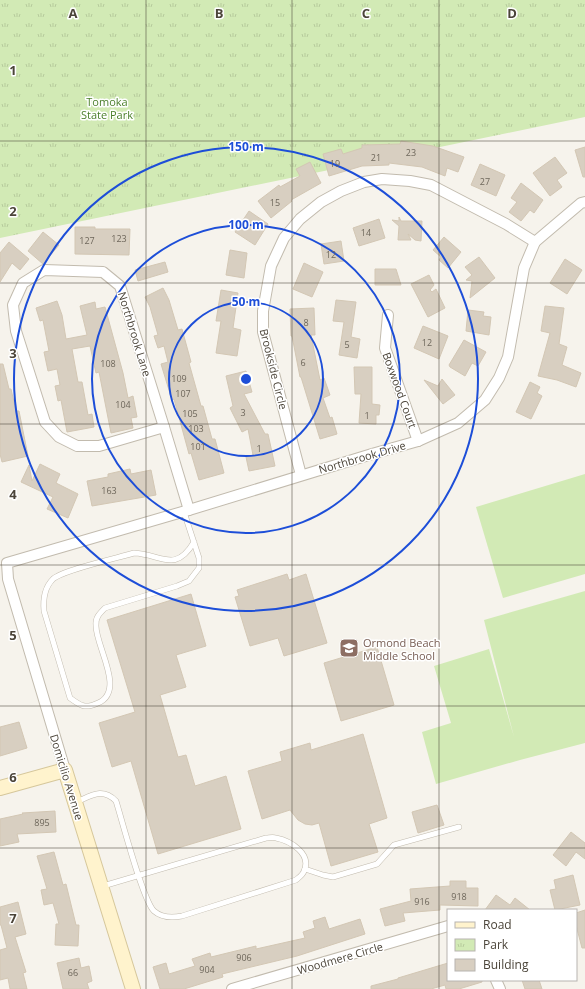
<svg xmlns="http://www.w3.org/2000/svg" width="585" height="989" viewBox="0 0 585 989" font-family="'Open Sans',sans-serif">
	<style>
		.grass { fill: #d2eab5 }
		.park { fill: url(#park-tufts) }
		.building { fill: #d8cfc1; stroke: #d3c7b4 }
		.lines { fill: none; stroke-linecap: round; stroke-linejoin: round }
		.lane-casing { stroke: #c2bbae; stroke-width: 6 }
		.street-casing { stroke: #c2bbae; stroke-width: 12 }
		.secondary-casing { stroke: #d6c79b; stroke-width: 16 }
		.lane { stroke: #fff; stroke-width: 5 }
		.street { stroke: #fff; stroke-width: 10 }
		.secondary { stroke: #fff3cd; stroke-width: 14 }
		.grid { fill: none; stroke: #4b4439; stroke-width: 1; stroke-opacity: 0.55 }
		.ring { fill: none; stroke: #1d4ed8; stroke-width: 2 }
		.labels { text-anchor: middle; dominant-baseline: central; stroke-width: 3; stroke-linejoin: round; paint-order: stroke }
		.number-label { font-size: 9px; fill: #6e675b }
		.park-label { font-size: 11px; fill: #4a7f2a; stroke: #fff }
		.street-label { font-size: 11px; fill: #4b4439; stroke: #fff }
		.education-label { font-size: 11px; fill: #785e54; stroke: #fff; text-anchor: start }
		.grid-label { font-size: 13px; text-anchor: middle; font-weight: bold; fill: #4b4439; stroke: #fff; stroke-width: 3; stroke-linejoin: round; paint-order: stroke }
		.centre { fill: #1d4ed8; stroke: #fff; stroke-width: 2 }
		.ring-label { font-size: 12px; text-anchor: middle; font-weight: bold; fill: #1d4ed8; stroke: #fff; stroke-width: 3; stroke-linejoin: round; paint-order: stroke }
	</style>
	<defs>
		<pattern id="park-tufts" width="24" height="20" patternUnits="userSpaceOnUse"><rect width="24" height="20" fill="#d2eab5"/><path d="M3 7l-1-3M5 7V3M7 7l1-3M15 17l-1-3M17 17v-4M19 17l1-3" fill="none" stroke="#b6ca9c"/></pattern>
	</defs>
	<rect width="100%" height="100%" fill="#f6f3ec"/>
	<!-- grass -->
	<g class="grass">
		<path d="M585,474V574L503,598L476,507Z"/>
		<path d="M585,591V743L520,760L436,784L422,732L451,723L434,666L489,649L514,737L484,620Z"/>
	</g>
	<!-- park -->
	<path class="park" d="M0,0H585V117L0,238Z"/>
	<!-- building -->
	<g class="building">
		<path d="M401,141L433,146L464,157L458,172L447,168L445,176L422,167L389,163V165L362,166L329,176L323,154L341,149L343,154L362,148V145L400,144Z"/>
		<path d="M585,147V177H583L575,150Z"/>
		<path d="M555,157L567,173L557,180L562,187L550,196L533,173Z"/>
		<path d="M310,162L321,183L291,200L292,201L271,218L258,201L279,185L280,187L300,176L296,169Z"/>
		<path d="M480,164L505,175L496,196L471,185Z"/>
		<path d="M521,183L543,200L534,213L530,210L521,221L509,212L517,202L511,198Z"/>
		<path d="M249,211L268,224L255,245L235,232Z"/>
		<path d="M399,217L401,221H422L421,241L415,240L408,234L411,240H398L399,226L392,220L399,221Z"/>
		<path d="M379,219L385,238L359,246L353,228Z"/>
		<path d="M75,227H95V229H130L129,255L75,254Z"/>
		<path d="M43,232L59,245L43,264L28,251Z"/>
		<path d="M444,237L461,252L448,268L439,260L441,257L433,250Z"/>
		<path d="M341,241L344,261L324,264L321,244Z"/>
		<path d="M9,242L29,259L20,270L12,263L0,282V253Z"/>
		<path d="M230,250L247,253L244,278L226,275Z"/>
		<path d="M479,257L495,278L470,298L472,281L466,280L472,275L465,267Z"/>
		<path d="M565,259L582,270L567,294L550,283Z"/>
		<path d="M165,262L168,272L138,281L135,270Z"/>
		<path d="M304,263L323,272L312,297L293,289Z"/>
		<path d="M375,269H396L401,285H375Z"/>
		<path d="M429,275L434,285L430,290L432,292L436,289L445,308L428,317L411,284Z"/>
		<path d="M163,288L169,300L178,330L182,329L191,362L189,363L201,406H203L212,439H215L224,473L199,480L191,453L189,454L174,399L172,400L161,364L168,362L164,346L158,348L154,336L158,335L150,307L145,297Z"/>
		<path d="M221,290L238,293L233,328L241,330L237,356L216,353L221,321H216Z"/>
		<path d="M336,300L356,302L351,337L360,339L357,358L339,355L344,322L333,321Z"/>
		<path d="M57,301L62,315L66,339L87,335L80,306L95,302L96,309L105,307L123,373L128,398L133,396L137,417L131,418L133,428L111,433L99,372L96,373L90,346L72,349L78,382H82L88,415L92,414L94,427L67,432L61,400L58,401L55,386L60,385L57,369L48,371L44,352L49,351L43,320L40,321L36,308Z"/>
		<path d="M545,306L564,308L559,344L567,347L562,365L581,373L576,387L557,380L538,376L550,333L541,331Z"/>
		<path d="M314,308L315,335H311L320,380L324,378L330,395L323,398L330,418L332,417L337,434L320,439L301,377H300L292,336H291L290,309Z"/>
		<path d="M468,310L484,312L483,316L491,317L489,335L466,331Z"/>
		<path d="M423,326L448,336L439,359L414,348Z"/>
		<path d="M464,340L486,352L478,366L472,363L465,376L450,367L449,365Z"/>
		<path d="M0,364H3L9,389H11L16,411H19L28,456L2,462L0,454Z"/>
		<path d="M354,367H372V404L380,405L379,415H376V424L359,423L361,394H355Z"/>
		<path d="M246,371L252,392L244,394L265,434H268L275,466L249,471L246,457L253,455L248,429L242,432L230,408L233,406L226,376Z"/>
		<path d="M442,379L455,395L443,404L424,380L438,386Z"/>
		<path d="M530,382L540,387L537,393L542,396L531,419L516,412Z"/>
		<path d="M40,464L60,474L56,483L78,494L68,518L47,509L53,497L21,482L29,465L32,481Z"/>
		<path d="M130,469L131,474L151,470L156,495L92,506L87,481L108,477V474Z"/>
		<path d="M287,574L289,580L306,574L327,643L284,656L278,638L250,646L235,597L239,596L237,590Z"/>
		<path d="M191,594L206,646L176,655L186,687L160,695L178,757L186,755L195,786L226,776L241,829L158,854L131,761L112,767L99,723L135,712L107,620Z"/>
		<path d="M377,647L394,705L341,721L324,663Z"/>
		<path d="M19,722L27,748L0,756V727Z"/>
		<path d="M363,734L387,818L369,824L378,852L331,866L319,823L312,825L305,824L298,820L290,810L262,819L248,771L282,761L280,752L310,743L311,750Z"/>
		<path d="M437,805L444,825L418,833L412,812Z"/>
		<path d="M55,811L56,832L17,834L19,842L0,846V819L23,814L22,813Z"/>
		<path d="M571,832L585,843V859L576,852L566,866L553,855Z"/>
		<path d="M54,852L63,885L66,884L76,925H79L78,946L55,945L56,924H59L53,903L44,905L41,890L47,889L37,856Z"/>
		<path d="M573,875L580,905L555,910L550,890L556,889L554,880Z"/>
		<path d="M450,881H466V888H478V906L440,905V910L403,913L405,921L385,926L380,909L411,901L410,889L450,886Z"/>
		<path d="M496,895L510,905L515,898L530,910H485Z"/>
		<path d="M18,902L26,934L15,937L26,972L23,973L27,989H10L8,978L0,980V950L7,948L1,925H0V907Z"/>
		<path d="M585,910V948H582L576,925V913Z"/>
		<path d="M325,917L329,929L360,919L365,934L297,956L222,974L223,977L184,989H160L153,967L166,963L169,974L195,966L192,959L210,953L211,957L256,946V949L305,938L303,932L315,928L313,921Z"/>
		<path d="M79,958L81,968L89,966L92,981L87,983L89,989H63L57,963Z"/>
		<path d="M448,963V980H482V982L459,989H446L445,985L431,989H371V986L398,979V978Z"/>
		<path d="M522,980H539L542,989H525Z"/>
	</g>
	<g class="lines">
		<defs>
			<g id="lane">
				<path d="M184,512L199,558V568L189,581L177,586L105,608C99,614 95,618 96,626C96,647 126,691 98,703C85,709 81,706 70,698L44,611C43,600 44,588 53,579C63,570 117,558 134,553C161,554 175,574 194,542"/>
				<path d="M76,802C91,796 102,787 116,801C122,820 143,901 154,911C162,918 172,918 182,916L296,880C298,878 303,875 304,871C312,854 291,841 276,838C273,837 269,838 266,838L103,886"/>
				<path d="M305,869L323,875L333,877L377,864L394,845L459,827"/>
			</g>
			<g id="street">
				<path d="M44,270L103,272L120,286L164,427L99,446H77L59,437L45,422L16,331L13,305L23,283Z"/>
				<path d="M388,315L385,348L418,441"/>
				<path d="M164,427L189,510"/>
				<path d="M301,475L263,332V311L271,266L284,238L300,219L321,202L341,191L364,182L382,179L410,181L431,185L506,224L535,242"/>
				<path d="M65,770L8,579L7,563L189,510L372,454L418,441L458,423L485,400L499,378L508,357L524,268L535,242L581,203L585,202"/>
				<path d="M496,980L500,989"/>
				<path d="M232,989L448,926"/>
			</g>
			<path id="secondary" d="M0,788L65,770L133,989"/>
		</defs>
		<!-- lane casing -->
		<use href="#lane" class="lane-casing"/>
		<!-- street casing -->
		<use href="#street" class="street-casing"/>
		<!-- secondary casing -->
		<use href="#secondary" class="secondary-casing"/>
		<!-- lane -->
		<use href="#lane" class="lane"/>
		<!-- street -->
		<use href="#street" class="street"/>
		<!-- secondary -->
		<use href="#secondary" class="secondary"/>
	</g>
	<!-- grid -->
	<path class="grid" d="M146,0V989M292,0V989M439,0V989M0,141H585M0,283H585M0,424H585M0,565H585M0,706H585M0,848H585"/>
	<!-- distance rings -->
	<g class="ring">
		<circle cx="246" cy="379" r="77"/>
		<circle cx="246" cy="379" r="154"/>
		<circle cx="246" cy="379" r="232"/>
	</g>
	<!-- icons -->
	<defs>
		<symbol id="school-square" viewBox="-11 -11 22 22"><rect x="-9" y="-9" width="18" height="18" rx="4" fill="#8d6e63" stroke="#fff"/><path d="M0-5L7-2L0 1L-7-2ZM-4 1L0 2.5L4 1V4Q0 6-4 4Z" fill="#fff"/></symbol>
	</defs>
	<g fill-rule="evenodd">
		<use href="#school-square" x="338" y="637" width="22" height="22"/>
	</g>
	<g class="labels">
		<!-- number labels -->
		<g class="number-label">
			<text x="411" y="152">23</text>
			<text x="376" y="157">21</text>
			<text x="335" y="163">19</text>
			<text x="485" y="181">27</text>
			<text x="275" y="202">15</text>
			<text x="366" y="232">14</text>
			<text x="119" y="238">123</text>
			<text x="87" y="240">127</text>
			<text x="331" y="254">12</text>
			<text x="306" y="322">8</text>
			<text x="427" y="342">12</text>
			<text x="347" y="344">5</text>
			<text x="303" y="362">6</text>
			<text x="108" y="363">108</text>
			<text x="179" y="378">109</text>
			<text x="183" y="393">107</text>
			<text x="123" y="404">104</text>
			<text x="243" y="412">3</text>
			<text x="190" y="413">105</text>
			<text x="367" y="415">1</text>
			<text x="196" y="428">103</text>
			<text x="198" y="446">101</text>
			<text x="259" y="448">1</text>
			<text x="109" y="490">163</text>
			<text x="42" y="822">895</text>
			<text x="459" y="896">918</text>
			<text x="422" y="901">916</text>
			<text x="244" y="957">906</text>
			<text x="207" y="969">904</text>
			<text x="73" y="972">66</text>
		</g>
		<!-- park labels -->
		<g class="park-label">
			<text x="107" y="101">Tomoka<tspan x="107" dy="13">State Park</tspan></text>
		</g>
		<!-- street labels -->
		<g class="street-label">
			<text transform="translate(135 334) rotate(73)">Northbrook Lane</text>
			<text transform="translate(274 369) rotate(76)">Brookside Circle</text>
			<text transform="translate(400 390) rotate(70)">Boxwood Court</text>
			<text transform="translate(362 457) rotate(-16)">Northbrook Drive</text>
			<text transform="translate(67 777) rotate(73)">Domicilio Avenue</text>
			<text transform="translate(340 958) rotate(-16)">Woodmere Circle</text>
		</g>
		<!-- education labels -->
		<g class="education-label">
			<text x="363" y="642">Ormond Beach<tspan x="363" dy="13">Middle School</tspan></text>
		</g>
	</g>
	<g class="grid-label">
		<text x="73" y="18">A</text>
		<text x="219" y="18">B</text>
		<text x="366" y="18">C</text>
		<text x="512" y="18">D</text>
		<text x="13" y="75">1</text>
		<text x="13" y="216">2</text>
		<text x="13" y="358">3</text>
		<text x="13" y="499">4</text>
		<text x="13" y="640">5</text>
		<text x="13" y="782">6</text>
		<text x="13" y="923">7</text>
	</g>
	<circle cx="246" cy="379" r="6" class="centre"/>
	<g class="ring-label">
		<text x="246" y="151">150 m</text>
		<text x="246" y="229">100 m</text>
		<text x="246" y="306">50 m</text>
	</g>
	<!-- legend -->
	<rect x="447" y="909" width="130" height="72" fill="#ffffff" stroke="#b7b4b0"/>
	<rect x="455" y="922" width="20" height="6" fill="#fff3cd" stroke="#b7b4b0"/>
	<text x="483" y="929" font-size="12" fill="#4b4439">Road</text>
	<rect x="455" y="939" width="20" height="12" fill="url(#park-tufts)" stroke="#b7b4b0"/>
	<text x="483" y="949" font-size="12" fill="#4b4439">Park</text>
	<rect x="455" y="959" width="20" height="12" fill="#d8cfc1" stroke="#b7b4b0"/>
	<text x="483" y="969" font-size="12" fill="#4b4439">Building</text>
</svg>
